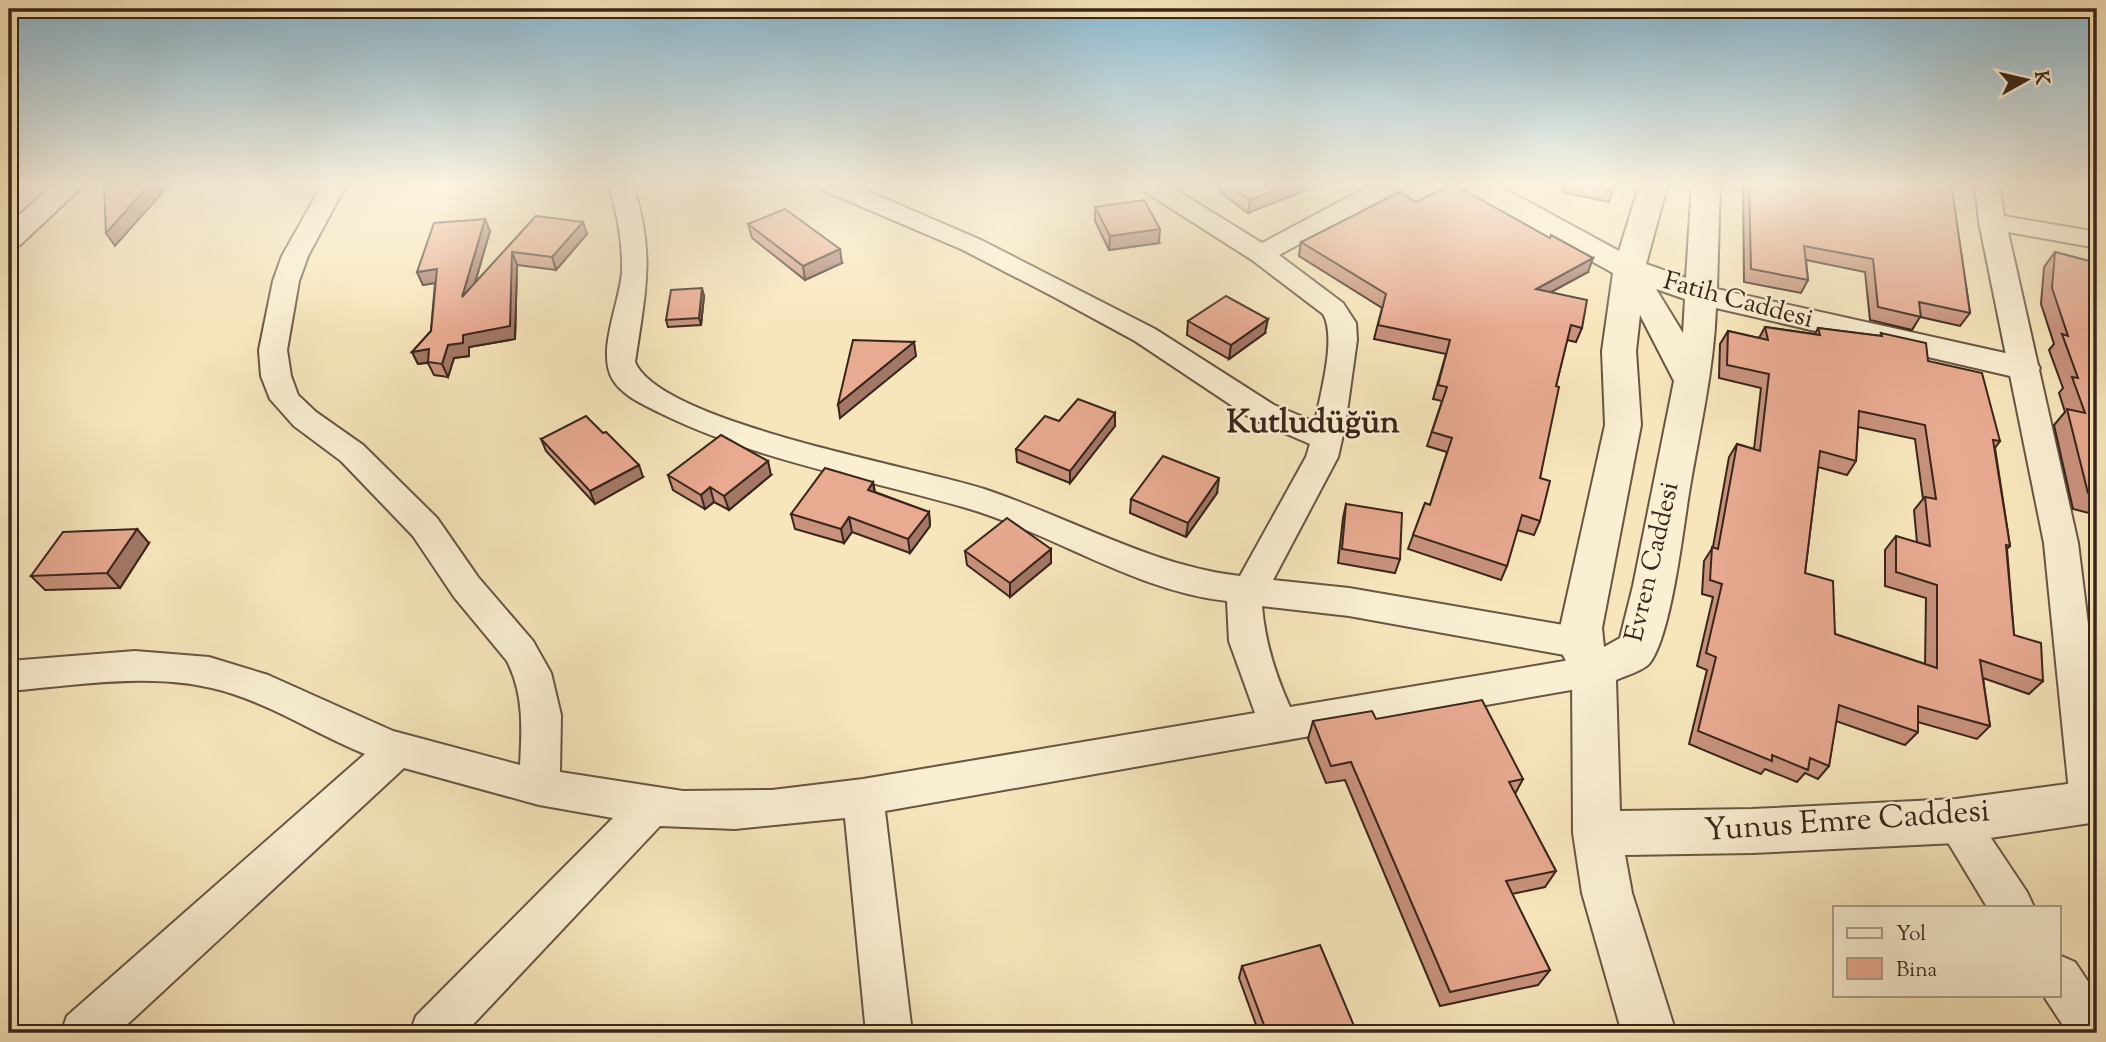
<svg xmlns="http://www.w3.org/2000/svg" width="2106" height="1042" viewBox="0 0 2106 1042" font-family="'Sorts Mill Goudy',serif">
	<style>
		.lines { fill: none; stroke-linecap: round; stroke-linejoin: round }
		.minor-casing { stroke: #685543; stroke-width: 4 }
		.tertiary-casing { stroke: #685543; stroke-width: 4 }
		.minor { fill: #faefd3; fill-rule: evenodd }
		.tertiary { fill: #faefd3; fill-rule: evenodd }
		.wall { fill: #c8927d; stroke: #39251b; stroke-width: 2; fill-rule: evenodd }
		.shaded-wall { fill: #a27766; stroke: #39251b; stroke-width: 2 }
		.building { fill: #e8aa91; stroke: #39251b; stroke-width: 2; fill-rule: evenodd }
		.labels { text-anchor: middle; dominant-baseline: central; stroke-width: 5; stroke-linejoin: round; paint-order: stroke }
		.street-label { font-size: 26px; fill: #39251b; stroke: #faefd3 }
		.near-street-label { font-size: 32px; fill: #39251b; stroke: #faefd3 }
		.district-label { font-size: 33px; font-weight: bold; fill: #39251b; stroke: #faefd3 }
	</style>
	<rect width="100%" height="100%" fill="#f7e6bc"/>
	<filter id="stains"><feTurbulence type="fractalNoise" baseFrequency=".00286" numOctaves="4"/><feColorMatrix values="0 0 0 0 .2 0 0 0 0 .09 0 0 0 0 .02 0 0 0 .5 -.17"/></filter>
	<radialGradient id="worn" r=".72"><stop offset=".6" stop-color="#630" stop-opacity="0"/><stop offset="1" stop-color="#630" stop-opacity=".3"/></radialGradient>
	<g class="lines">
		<defs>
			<g id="minor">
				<path d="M323,183H347L308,256L299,281L287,350L291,376L298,395L316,412L363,445L437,518L478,577L533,641L551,673L561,715L560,772L683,791L772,790L863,779L1255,713L1229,641L1227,601C1135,591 1051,532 963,507C861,478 756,460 660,413C643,404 624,397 613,380C596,352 620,303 622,272C623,242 617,211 608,183H632C656,251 645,294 635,362C660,423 917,467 984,489C1069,517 1151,566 1240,576L1306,457L1310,444L1252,419L1135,341L1054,297L963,250L818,188L815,183H849L981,240L1155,329L1274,405L1315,422C1320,395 1337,337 1323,314L1252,260L1139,188L1136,183H1165L1262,243L1375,183H1406L1403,188L1279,255L1343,303L1356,323L1357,340L1345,426L1338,457L1273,580L1349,588L1581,628L1594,633L1599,643L1594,653L1581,658L1349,616L1262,606C1265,642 1275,674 1290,707L1594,656L1607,660L1613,671L1607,682L1594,686L885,811L912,1033H866L845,818L735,829L660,826L465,1033H410L416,1016L613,818L539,805L404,768L118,1033H61L67,1016L365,754C320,736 279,709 233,694C161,670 83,685 9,691V661L135,651L209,657L268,675L393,731L520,765C522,729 524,694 507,661L454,597L413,536L341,461L294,426L270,399L261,376L259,350L273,281L282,256Z"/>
				<path d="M1975,183H1999L2004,216L2097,232V248L2008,232L2078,543L2097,697V818L2090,820L2076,815L2070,802L2044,543L1979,222Z"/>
				<path d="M1956,802L1971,808L2027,892L2034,907H1987L1935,821L1941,808Z"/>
				<path d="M2059,955L2075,962L2097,995V1033H2068L2043,995H2059Z"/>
			</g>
			<g id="tertiary">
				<path d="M55,183H86L20,245L9,248V224Z"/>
				<path d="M1458,183H1494L1619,251L1640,183H1668L1646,264L1686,278L1692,183H1720L1717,289L2023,357L2035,360L2040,368L2035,376L2023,379L1716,308C1714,370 1699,432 1689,493C1683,530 1671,638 1649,664C1642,671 1625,676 1616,680L1620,811L1752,809L1956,799L2097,780V822L1956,843L1752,853L1625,855L1632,893L1676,1033H1622L1582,893L1573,833L1572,673L1563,655L1560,628L1605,425L1602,351L1613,273L1462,189ZM1656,289L1685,299L1683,333ZM1640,315L1674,381L1633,586L1620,638L1604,647L1602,628L1641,425L1636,351Z"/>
			</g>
		</defs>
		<!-- minor casing -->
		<use href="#minor" class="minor-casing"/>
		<!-- tertiary casing -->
		<use href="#tertiary" class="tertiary-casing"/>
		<!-- minor -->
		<use href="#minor" class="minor"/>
		<!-- tertiary -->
		<use href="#tertiary" class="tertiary"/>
	</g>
	<!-- wall -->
	<g class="wall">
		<path d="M1221,183H1324L1248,213L1220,192Z"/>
		<path d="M1566,183H1615L1609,202L1563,192Z"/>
		<path d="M1743,183H1951L1970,313L1960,326L1920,317L1912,330L1870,320L1865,272L1806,260L1808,280L1801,293L1744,282Z"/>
		<path d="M1416,202L1588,272L1550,292L1582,328L1576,342L1567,340L1556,386L1540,478V521L1534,535L1517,530L1507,566L1501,580L1408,549L1425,503L1430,505L1447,452L1427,446L1442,401L1433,399L1446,354L1374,339L1382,308L1299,256L1301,242Z"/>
		<path d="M1095,207L1159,243L1109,250L1095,221Z"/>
		<path d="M536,216L587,234L556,270L517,265L515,339L469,347V356L454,358L448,377L434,375L428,363L418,364L412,352L431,331L435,283L423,285L417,272L490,231L475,283Z"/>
		<path d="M748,224L842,263L805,280L752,238Z"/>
		<path d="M2055,252L2097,263V532L2093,514L2073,509L2054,425L2065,412L2059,393L2063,388L2049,350L2054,344L2041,304L2044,267Z"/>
		<path d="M704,296L701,325L668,327L666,320Z"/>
		<path d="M1188,321L1265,333L1229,359L1187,335Z"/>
		<path d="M1765,327L1815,334L1818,328L1880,336L1881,333L1928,361L2000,441L1995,448L2010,546L2007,549L2014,635L2043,681L2029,694L1983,678L1990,726L1977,739L1918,722V732L1905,745L1836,721L1829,766L1818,779L1805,773L1797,782L1765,769L1761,774L1689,744L1707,670L1697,666L1713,597L1702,594L1704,561L1713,547L1729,457L1737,444L1754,449L1761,388L1719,378L1720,344L1728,331L1759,338ZM1858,427L1915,439L1923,499L1914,510L1917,543L1896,536L1885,550V586L1926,598L1925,664L1835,634L1805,573L1818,467L1847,475L1856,461Z"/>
		<path d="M1115,413V426L1070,483L1017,462L1016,449L1059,421Z"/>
		<path d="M541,439L643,477L595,504L546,451Z"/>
		<path d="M668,475H771L729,510L714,502L705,509L673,490Z"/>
		<path d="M873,482L875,492L929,512L930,526L910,553L852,532L844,543L795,529L791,514Z"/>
		<path d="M1217,493L1186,537L1130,513L1131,499Z"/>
		<path d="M1346,504L1400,559L1395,573L1338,563L1343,518Z"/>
		<path d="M149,543L120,588L45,590L31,576Z"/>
		<path d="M1051,549V563L1010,597L967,565L965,551Z"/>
		<path d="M1376,719L1523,779L1515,794L1556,871L1545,887L1512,894L1550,970L1538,985L1440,1006L1345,780L1326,783L1308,739L1313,721Z"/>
		<path d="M1242,966L1357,1033H1259L1239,978Z"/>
	</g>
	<!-- shaded-wall -->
	<g class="shaded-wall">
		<path d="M151,183H171L115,246L106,233Z"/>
		<path d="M1294,183H1324L1248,213L1250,200Z"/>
		<path d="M485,219L490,231L467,310L462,297Z"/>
		<path d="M583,222L587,234L556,270L552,257Z"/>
		<path d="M1160,229L1159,243L1109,250L1110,236Z"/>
		<path d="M840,249L842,263L805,280L803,266Z"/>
		<path d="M512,252L517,265L515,339L469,347V356L454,358L448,377L442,364L448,345Z"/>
		<path d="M1593,258L1588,272L1531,303L1536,289Z"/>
		<path d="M437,269L442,282L423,285L417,272Z"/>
		<path d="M702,288L704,296L701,325L699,318Z"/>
		<path d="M1268,319L1265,333L1229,359L1231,345Z"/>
		<path d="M914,342L916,356L840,418L838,404Z"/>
		<path d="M429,349L436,361L418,364L412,352Z"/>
		<path d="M9,402L15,409L9,427Z"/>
		<path d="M1115,413V426L1070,483V471Z"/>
		<path d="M768,461L771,475L729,510L724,496Z"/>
		<path d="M639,465L643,477L595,504L590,491Z"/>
		<path d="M1219,478L1217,493L1186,537L1188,523Z"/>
		<path d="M873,482L875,496L868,490Z"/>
		<path d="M710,487L714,502L705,509L701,495Z"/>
		<path d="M929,512L930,526L910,553L908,539Z"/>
		<path d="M849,517L852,532L844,543L841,529Z"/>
		<path d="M137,529L149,543L120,588L107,573Z"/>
		<path d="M1051,549V563L1010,597V583Z"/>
	</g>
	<!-- building -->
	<g class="building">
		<path d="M107,183H151L106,233L104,186Z"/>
		<path d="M1226,183H1294L1250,200Z"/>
		<path d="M1580,183H1615L1613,191Z"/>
		<path d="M1749,183H1951L1970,313L1919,302L1921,317L1878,307L1873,259L1804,246L1808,280L1751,269Z"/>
		<path d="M1453,184L1550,238L1551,235L1593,258L1536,289L1587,300L1582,328L1571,325L1556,386L1559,387L1540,478L1550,481L1540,521L1522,515L1507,566L1413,535L1425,503L1430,505L1452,438L1432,432L1447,387L1438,385L1450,340L1378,325L1386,294L1301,242L1400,192L1416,202Z"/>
		<path d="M1144,200L1160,229L1110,236L1095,207Z"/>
		<path d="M785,209L840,249L803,266L748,224Z"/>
		<path d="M536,216L583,222L552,257L512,252L510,326L463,335V343L448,345L442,364L428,362L429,349L412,352L431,331L437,269L417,272L434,223L485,219L462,297Z"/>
		<path d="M2055,252L2097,263V496L2088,493L2067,409L2085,413L2072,377L2078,378L2062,334L2068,336L2052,288Z"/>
		<path d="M702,288L699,318L666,320L671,290Z"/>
		<path d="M1226,296L1268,319L1231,345L1188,321Z"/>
		<path d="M1765,327L1820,335L1818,328L1882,336L1881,333L1926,343L1928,361L1982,373L2000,441L1993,440L2010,546L2006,545L2014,635L2041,643L2043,681L1980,660L1990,726L1918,706V732L1839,705L1829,766L1810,758L1808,770L1772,755V761L1698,731L1716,657L1706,653L1722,584L1710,580L1712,547L1718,549L1737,444L1760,451L1769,374L1727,365L1728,331L1768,340ZM1859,411L1925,425L1936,499L1925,497L1930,546L1896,536V572L1937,585V668L1835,634L1833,581L1805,573L1820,451L1856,461Z"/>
		<path d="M853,340L914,342L838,404Z"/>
		<path d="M1078,399L1115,413L1070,471L1016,449L1045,416L1059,421Z"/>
		<path d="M586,416L603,433L606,432L639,465L590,491L541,439Z"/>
		<path d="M721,435L768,461L724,496L710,487L701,495L668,475Z"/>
		<path d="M1163,456L1219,478L1188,523L1131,499Z"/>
		<path d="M825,468L873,482L868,490L929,512L908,539L849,517L841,529L791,514Z"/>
		<path d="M1346,504L1402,513L1400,559L1342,549Z"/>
		<path d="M1007,518L1051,549L1010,583L965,551Z"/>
		<path d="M137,529L107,573L31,576L63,532Z"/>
		<path d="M1482,700L1523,779L1509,782L1556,871L1506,881L1550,970L1450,992L1351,762L1331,766L1313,721L1372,711L1376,719Z"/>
		<path d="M1320,945L1357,1033H1267L1242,966Z"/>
	</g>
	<!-- sky -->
	<linearGradient id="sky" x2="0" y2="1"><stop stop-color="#8ab9d2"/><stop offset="0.56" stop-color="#fbf4e1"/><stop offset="1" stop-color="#fbf4e1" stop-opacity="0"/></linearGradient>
	<rect width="2106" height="329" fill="url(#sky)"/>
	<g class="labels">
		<!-- street labels -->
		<g class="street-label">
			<text transform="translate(1738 301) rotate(15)">Fatih Caddesi</text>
			<text transform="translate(1653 562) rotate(-77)">Evren Caddesi</text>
		</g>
		<!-- near-street labels -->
		<g class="near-street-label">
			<text transform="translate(1847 822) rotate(-4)">Yunus Emre Caddesi</text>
		</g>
		<!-- district labels -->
		<g class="district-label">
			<text x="1313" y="424">Kutludüğün</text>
		</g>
	</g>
	<!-- margin -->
	<rect width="2106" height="1042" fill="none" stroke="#f7e6bc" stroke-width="35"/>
	<rect x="10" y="10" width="2085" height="1021" fill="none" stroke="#39251b" stroke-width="3.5"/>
	<rect x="18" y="18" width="2071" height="1007" fill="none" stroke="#39251b" stroke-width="2"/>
	<!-- legend -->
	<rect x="1833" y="906" width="228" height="91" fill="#faefd3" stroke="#ad9e89" stroke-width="2"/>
	<rect x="1847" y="928" width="35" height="10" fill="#faefd3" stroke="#ad9e89" stroke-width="2"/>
	<text x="1896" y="940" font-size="21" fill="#39251b">Yol</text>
	<rect x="1847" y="958" width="35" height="21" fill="#e8aa91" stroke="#ad9e89" stroke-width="2"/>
	<text x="1896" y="976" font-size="21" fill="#39251b">Bina</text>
	<!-- north arrow -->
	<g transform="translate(2026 80) rotate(82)" stroke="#faefd3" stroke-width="5" paint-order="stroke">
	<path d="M0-5L12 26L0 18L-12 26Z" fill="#39251b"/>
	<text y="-10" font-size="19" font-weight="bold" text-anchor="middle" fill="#39251b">K</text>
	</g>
	<rect width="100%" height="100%" filter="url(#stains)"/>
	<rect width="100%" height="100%" fill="url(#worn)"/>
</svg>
